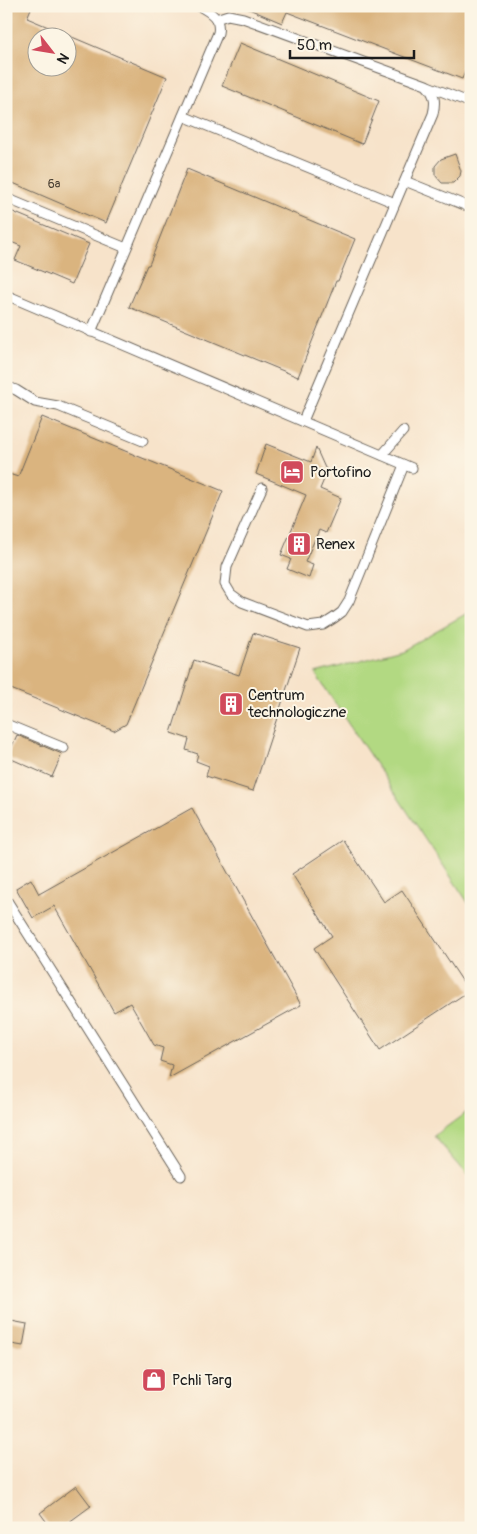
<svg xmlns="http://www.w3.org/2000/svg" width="477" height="1534" viewBox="0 0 477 1534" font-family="Pangolin,sans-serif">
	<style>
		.green { fill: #b2d982; stroke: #677a4f }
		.building { fill: #dab47f; fill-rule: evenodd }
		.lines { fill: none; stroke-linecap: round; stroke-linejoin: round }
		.lane-casing { stroke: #696259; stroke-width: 11 }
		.lane { stroke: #fff; stroke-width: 9 }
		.labels { text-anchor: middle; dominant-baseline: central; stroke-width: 4; stroke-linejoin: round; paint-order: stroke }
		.number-label { font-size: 12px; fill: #4c4235 }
		.poi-label { font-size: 15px; fill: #1c1c1c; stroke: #fcf5e5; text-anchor: start }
	</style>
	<rect width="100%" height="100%" fill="#fcf5e5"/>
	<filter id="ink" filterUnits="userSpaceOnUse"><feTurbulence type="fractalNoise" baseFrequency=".02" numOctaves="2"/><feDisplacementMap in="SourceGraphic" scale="10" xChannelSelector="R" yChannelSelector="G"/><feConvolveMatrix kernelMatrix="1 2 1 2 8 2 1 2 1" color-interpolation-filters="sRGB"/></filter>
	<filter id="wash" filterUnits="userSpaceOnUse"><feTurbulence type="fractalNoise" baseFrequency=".0096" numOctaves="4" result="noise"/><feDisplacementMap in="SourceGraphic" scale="20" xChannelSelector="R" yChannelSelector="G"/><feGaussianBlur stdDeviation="1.12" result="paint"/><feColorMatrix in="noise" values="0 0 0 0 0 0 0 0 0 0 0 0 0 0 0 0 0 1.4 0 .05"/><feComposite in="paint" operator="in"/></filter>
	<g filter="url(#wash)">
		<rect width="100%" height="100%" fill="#f7e3ca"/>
		<!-- green -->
		<g class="green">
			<path d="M471,611V907L315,673L402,650Z"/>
			<path d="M471,1109V1179L434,1136Z"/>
		</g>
		<g id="blocks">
			<!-- building -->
			<g class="building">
				<path d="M6,6H32L27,18L167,77L106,223L6,180ZM38,38H68V68H38Z"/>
				<path d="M242,6H471V58L462,79L287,12L282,23Z"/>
				<path d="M240,43L379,101L362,144L222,86Z"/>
				<path d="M455,154L461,171L460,176L453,183H442L435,175V166L441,159Z"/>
				<path d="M187,169L355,239L338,281H336L298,377L129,307L147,265H149Z"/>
				<path d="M6,209L89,244L72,284L15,260L21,246L6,240Z"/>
				<path d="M42,417L223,491L126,724L114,731L6,687V473L18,477Z"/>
				<path d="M266,444L311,462L316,448L325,468L328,470L320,489L341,498L326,533L319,530L305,562L313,565L309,578L287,569L291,559L281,555L306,495L256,474Z"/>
				<path d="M253,633L300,648L253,791L206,776L209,766L196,761L198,754L186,750L189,739L171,733L194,660L239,675Z"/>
				<path d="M17,735L62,754L52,777L7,757Z"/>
				<path d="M192,808L301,1005L169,1078L172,1065L160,1061L163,1048L154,1045L130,1003L114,1012L54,906L33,918L16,888L31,879L39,894Z"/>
				<path d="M343,840L384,902L402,890L469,991L380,1050L314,948L332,936L292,874Z"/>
				<path d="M6,1320L27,1324L23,1346L6,1343Z"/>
				<path d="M76,1486L91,1506L61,1528H51L40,1513Z"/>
			</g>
		</g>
	</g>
	<g filter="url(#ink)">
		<use href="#blocks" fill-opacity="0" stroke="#696259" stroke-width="1"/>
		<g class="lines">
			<defs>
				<g id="lane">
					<path d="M216,19L228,15L243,18L426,85C435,94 436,101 433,114L303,421"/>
					<path d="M428,86L471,103"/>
					<path d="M183,116L395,203"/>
					<path d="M405,181L467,206"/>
					<path d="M6,198L126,248"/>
					<path d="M6,295L412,468"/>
					<path d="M91,332L218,33C221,18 210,12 199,6"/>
					<path d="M6,386L16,390L35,402L58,406L143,441"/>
					<path d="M382,455L403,431"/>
					<path d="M262,488L227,567L225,584L231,594L242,602L308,627L323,625L334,618L342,612L349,601L404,465"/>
					<path d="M6,724L64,748"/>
					<path d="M6,899L181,1176"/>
				</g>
			</defs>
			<!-- lane casing -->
			<use href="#lane" class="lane-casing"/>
			<!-- lane -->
			<use href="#lane" class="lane"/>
		</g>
	</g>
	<!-- icons -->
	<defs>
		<symbol id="hotel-square" viewBox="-11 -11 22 22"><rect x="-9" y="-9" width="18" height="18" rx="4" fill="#d1495b" stroke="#fcf5e5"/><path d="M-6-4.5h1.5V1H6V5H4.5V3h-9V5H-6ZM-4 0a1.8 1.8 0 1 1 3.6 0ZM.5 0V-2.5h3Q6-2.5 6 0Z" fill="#fff"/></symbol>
		<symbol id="building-square" viewBox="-11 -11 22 22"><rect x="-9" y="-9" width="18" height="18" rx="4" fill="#d1495b" stroke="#fcf5e5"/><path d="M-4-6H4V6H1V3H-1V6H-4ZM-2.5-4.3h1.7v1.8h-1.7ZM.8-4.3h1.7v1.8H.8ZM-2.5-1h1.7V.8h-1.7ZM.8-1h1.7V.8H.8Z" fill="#fff"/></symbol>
		<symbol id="shop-square" viewBox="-11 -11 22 22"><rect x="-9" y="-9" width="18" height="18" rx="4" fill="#d1495b" stroke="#fcf5e5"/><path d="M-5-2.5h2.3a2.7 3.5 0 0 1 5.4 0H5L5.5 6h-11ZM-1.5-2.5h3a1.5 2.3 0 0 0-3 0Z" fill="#fff"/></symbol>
	</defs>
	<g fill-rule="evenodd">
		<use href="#hotel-square" x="278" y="458" width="28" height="28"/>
		<use href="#building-square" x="285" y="530" width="28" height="28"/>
		<use href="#building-square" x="217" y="690" width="28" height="28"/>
		<use href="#shop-square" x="140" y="1366" width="28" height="28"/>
	</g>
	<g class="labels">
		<!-- number labels -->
		<g class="number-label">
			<text x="54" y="184">6a</text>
		</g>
		<!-- poi labels -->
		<g class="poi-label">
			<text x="310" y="472">Portofino</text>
			<text x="316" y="544">Renex</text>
			<text x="248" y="695">Centrum<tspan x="248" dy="17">technologiczne</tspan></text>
			<text x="172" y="1380">Pchli Targ</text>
		</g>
	</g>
	<!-- margin -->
	<rect width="477" height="1534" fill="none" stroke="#fcf5e5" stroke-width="25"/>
	<!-- north arrow -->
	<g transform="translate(52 52) rotate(121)"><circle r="24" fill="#fcf5e5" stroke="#a29e95"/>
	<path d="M0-4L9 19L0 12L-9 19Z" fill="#d1495b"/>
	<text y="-8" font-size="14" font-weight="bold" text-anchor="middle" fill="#1c1c1c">N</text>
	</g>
	<!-- scale -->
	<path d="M290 50v8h124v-8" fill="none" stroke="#1c1c1c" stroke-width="2.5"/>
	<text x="297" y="50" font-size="15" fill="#1c1c1c" stroke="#fcf5e5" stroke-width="4" paint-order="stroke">50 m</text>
</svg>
